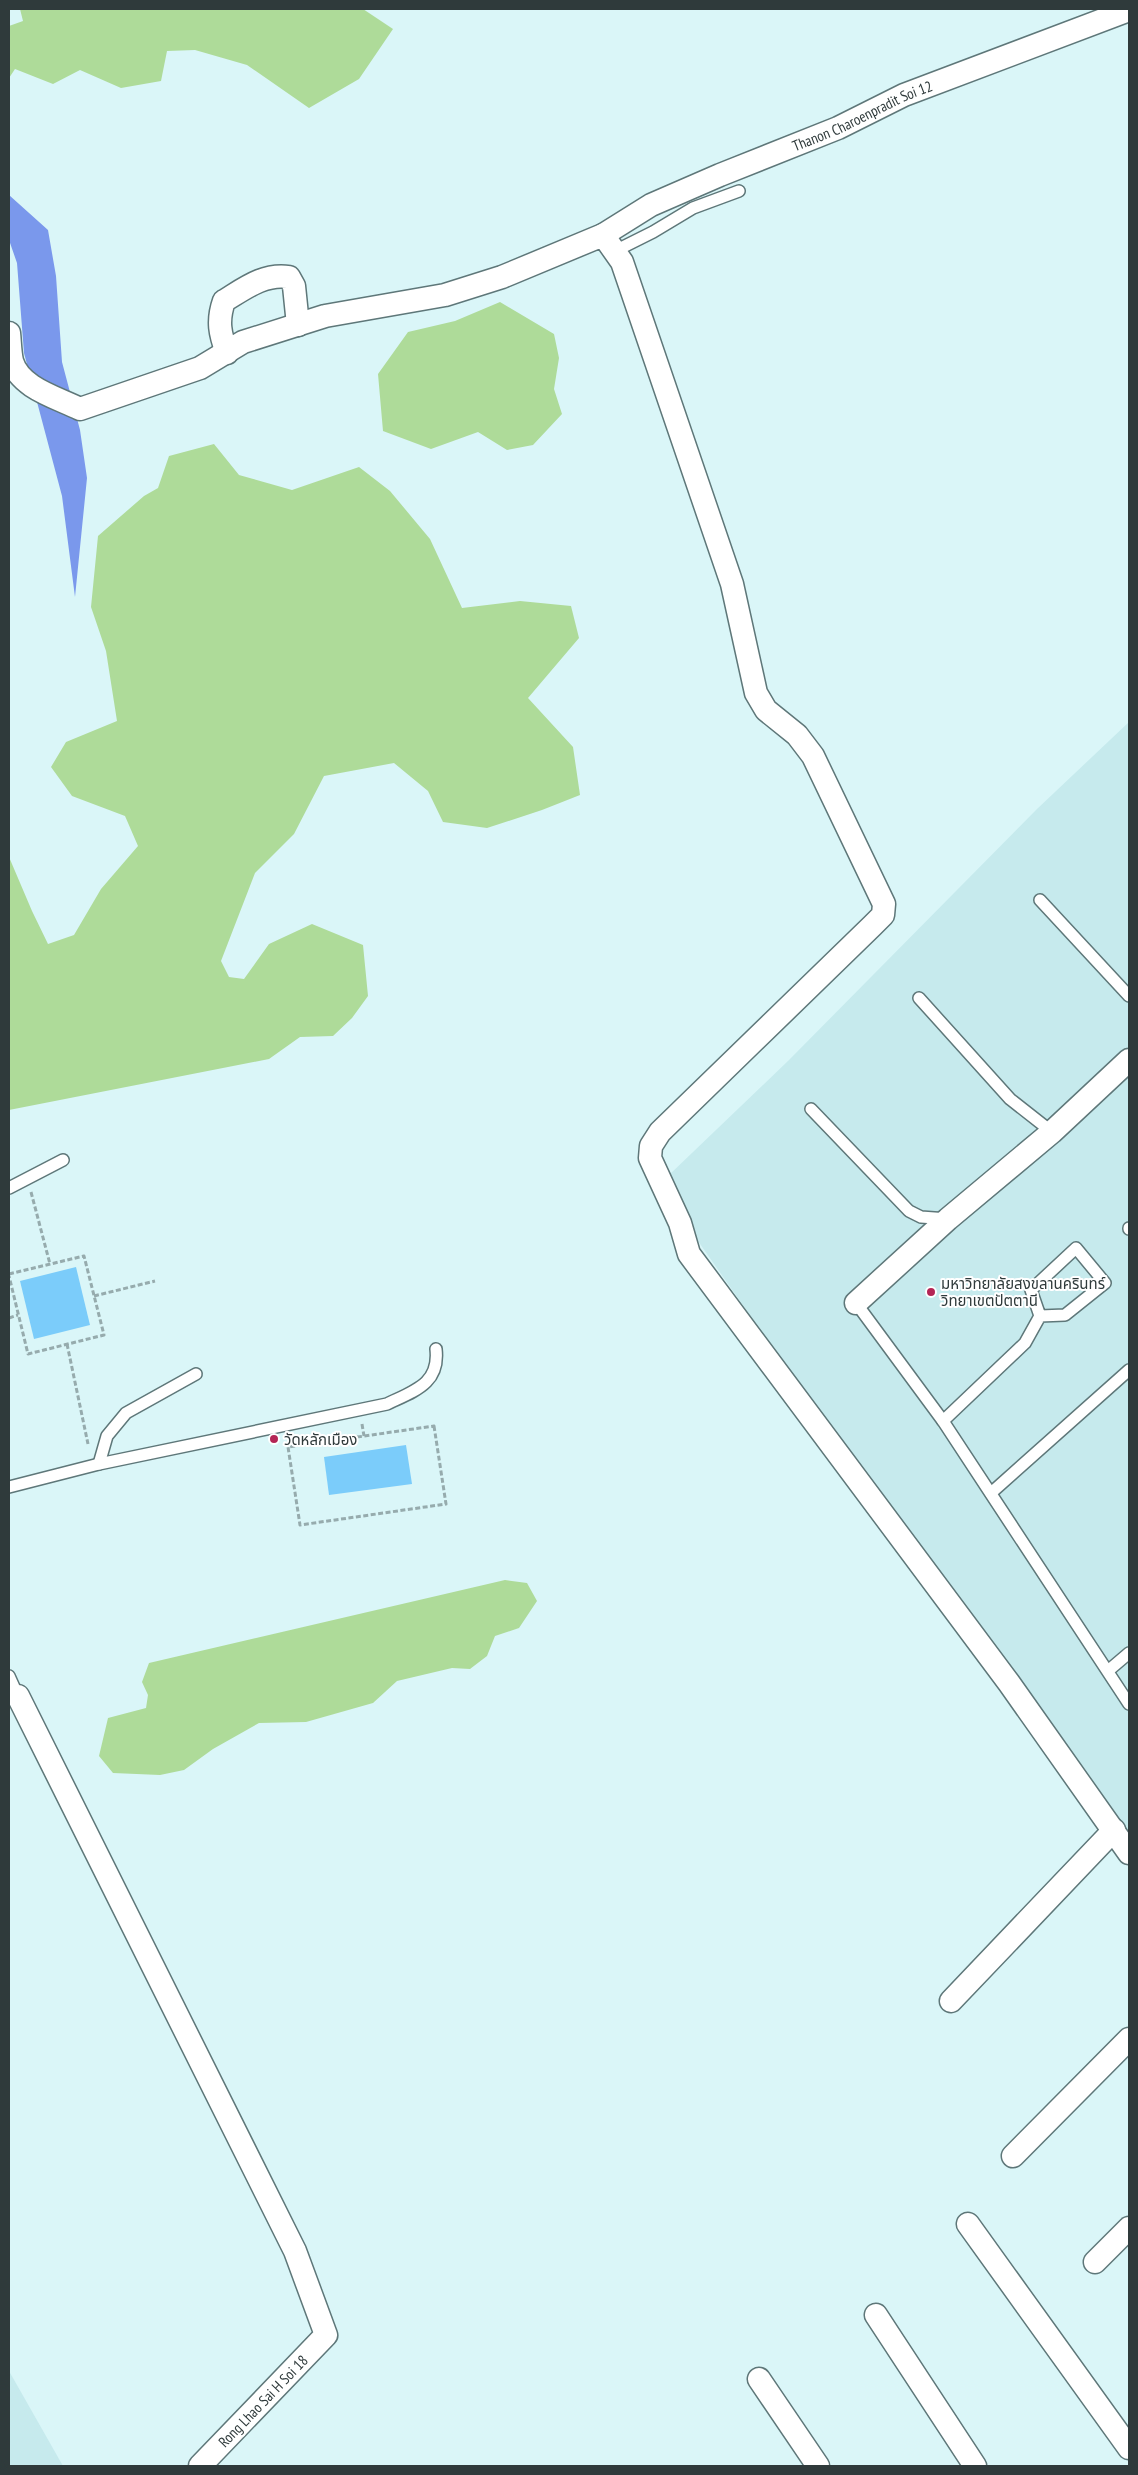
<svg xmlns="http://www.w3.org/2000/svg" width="1138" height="2475" viewBox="0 0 1138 2475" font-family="'PT Sans Narrow','Noto Sans Thai',sans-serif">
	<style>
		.built { fill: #c6eaed }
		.green { fill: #aedb99 }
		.water { fill: #7a98ec }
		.building { fill: #7bccfa }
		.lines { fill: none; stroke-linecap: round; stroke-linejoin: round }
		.service-casing { stroke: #5e7779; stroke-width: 14 }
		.minor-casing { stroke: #5e7779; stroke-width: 25 }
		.path { stroke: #96abad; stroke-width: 3; stroke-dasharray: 5 2.5; stroke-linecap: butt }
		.service { stroke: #fff; stroke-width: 11 }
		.minor { stroke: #fff; stroke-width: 22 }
		.poi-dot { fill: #b42555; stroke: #fff; stroke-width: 2 }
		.labels { text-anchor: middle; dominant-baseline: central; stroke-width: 4; stroke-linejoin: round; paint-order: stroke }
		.street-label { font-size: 15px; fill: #2f3a3b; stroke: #fff }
		.poi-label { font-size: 15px; fill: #2f3a3b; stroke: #fff; text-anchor: start }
	</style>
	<rect width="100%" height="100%" fill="#daf6f8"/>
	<!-- built -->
	<g class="built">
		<path d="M1129,722V1839L770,1344L698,1241L669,1175L789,1060L1037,809Z"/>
		<path d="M9,2371L63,2466H9Z"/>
	</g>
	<!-- green -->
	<g class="green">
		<path d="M20,9H363L393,29L359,79L309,108L247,65L195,50L167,51L161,81L121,88L80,70L53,84L15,69L9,78V26L23,21Z"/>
		<path d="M500,302L554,334L559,358L554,389L562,414L533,445L507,450L478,432L431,449L383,431L378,374L408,332L455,321Z"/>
		<path d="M214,444L239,475L292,490L359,467L390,491L430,539L462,608L520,601L571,606L579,638L528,698L573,747L580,795L542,810L487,828L443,822L428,791L394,763L324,776L294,834L255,873L221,961L229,977L244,979L269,944L312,924L363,945L368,996L352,1018L333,1036L300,1037L269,1059L9,1110V857L32,911L48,944L74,935L101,889L138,846L125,816L72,796L51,767L66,742L117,721L106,651L91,607L98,536L144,496L158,488L169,456Z"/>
		<path d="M505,1580L527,1583L537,1601L519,1628L495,1636L487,1656L470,1669L452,1668L397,1681L373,1703L306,1722L259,1723L213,1749L184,1770L160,1775L113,1773L99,1756L108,1718L146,1708L148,1695L142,1682L149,1663Z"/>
	</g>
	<!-- water -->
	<path class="water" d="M9,195L48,230L56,276L62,362L80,430L87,478L75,597L62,496L24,353L17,263L9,240Z"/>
	<!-- building -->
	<g class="building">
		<path d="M76,1267L90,1325L34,1339L20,1281Z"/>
		<path d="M406,1445L412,1484L329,1495L324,1457Z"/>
	</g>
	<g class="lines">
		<defs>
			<g id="service">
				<path d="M615,251L653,232L693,208L739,191"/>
				<path d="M1040,900L1129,996"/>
				<path d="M919,998L1010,1099L1052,1132"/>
				<path d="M811,1109L909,1211L921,1217L948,1219"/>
				<path d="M9,1188L63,1160"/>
				<path d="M1129,1229V1228"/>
				<path d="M856,1303L943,1421L1129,1704"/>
				<path d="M943,1421L1025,1343L1040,1316L1031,1290L1076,1248L1105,1283L1065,1315L1040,1316"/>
				<path d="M99,1464L107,1436L126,1413L196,1374"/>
				<path d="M9,1487L99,1464L387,1404C414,1391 440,1384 436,1349"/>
				<path d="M991,1493L1129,1370"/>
				<path d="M1109,1670L1129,1653"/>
				<path d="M9,1676L18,1696"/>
			</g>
			<g id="minor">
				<path id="s1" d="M603,235L651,205L720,175L838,128L904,95L1129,10"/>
				<path d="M9,333C10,342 10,352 12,361C20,388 56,397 80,409L200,368L243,342L325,316L445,295L502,277L603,235L622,262L732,584L756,693L766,710L797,735L813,756L884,904L883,915L872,926L660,1132L651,1146L650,1158L680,1223L689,1254L1009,1683L1129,1853"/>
				<path d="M227,353C220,334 217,321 224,301C244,289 264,273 289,277L294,286L298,325"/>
				<path d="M856,1303L948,1219L1052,1132L1129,1060"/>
				<path d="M18,1696L295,2251L326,2335L200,2466"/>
				<path d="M951,2001L1114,1830"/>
				<path d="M1013,2156L1129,2039"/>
				<path d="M968,2224L1129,2448"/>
				<path d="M1095,2262L1129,2228"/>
				<path d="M876,2315L975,2466"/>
				<path d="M759,2379L818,2466"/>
			</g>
		</defs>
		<!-- service casing -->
		<use href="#service" class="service-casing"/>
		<!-- minor casing -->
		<use href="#minor" class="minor-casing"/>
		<!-- path -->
		<g class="path">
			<path d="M31,1192L50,1264"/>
			<path d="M9,1274L84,1256L104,1335L28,1354L9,1276"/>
			<path d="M94,1296L155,1281"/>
			<path d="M9,1318L18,1315"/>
			<path d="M67,1344L88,1444"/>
			<path d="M362,1424L364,1436"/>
			<path d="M434,1426L446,1504L300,1525L288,1447Z"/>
		</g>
		<!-- service -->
		<use href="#service" class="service"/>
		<!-- minor -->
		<use href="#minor" class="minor"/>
	</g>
	<!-- markers -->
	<g class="poi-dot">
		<circle cx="931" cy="1292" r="5"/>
		<circle cx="274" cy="1439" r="5"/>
	</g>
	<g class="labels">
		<!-- street labels -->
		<g class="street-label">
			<text stroke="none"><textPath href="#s1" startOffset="286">Thanon Charoenpradit Soi 12</textPath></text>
			<text transform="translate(263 2401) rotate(-46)">Rong Lhao Sai H Soi 18</text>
		</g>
		<!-- poi labels -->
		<g class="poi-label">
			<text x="941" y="1283">มหาวิทยาลัยสงขลานครินทร์<tspan x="941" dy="17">วิทยาเขตปัตตานี</tspan></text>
			<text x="284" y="1439">วัดหลักเมือง</text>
		</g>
	</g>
	<!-- border -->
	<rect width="1138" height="2475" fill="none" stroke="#2f3a3b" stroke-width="20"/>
</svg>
